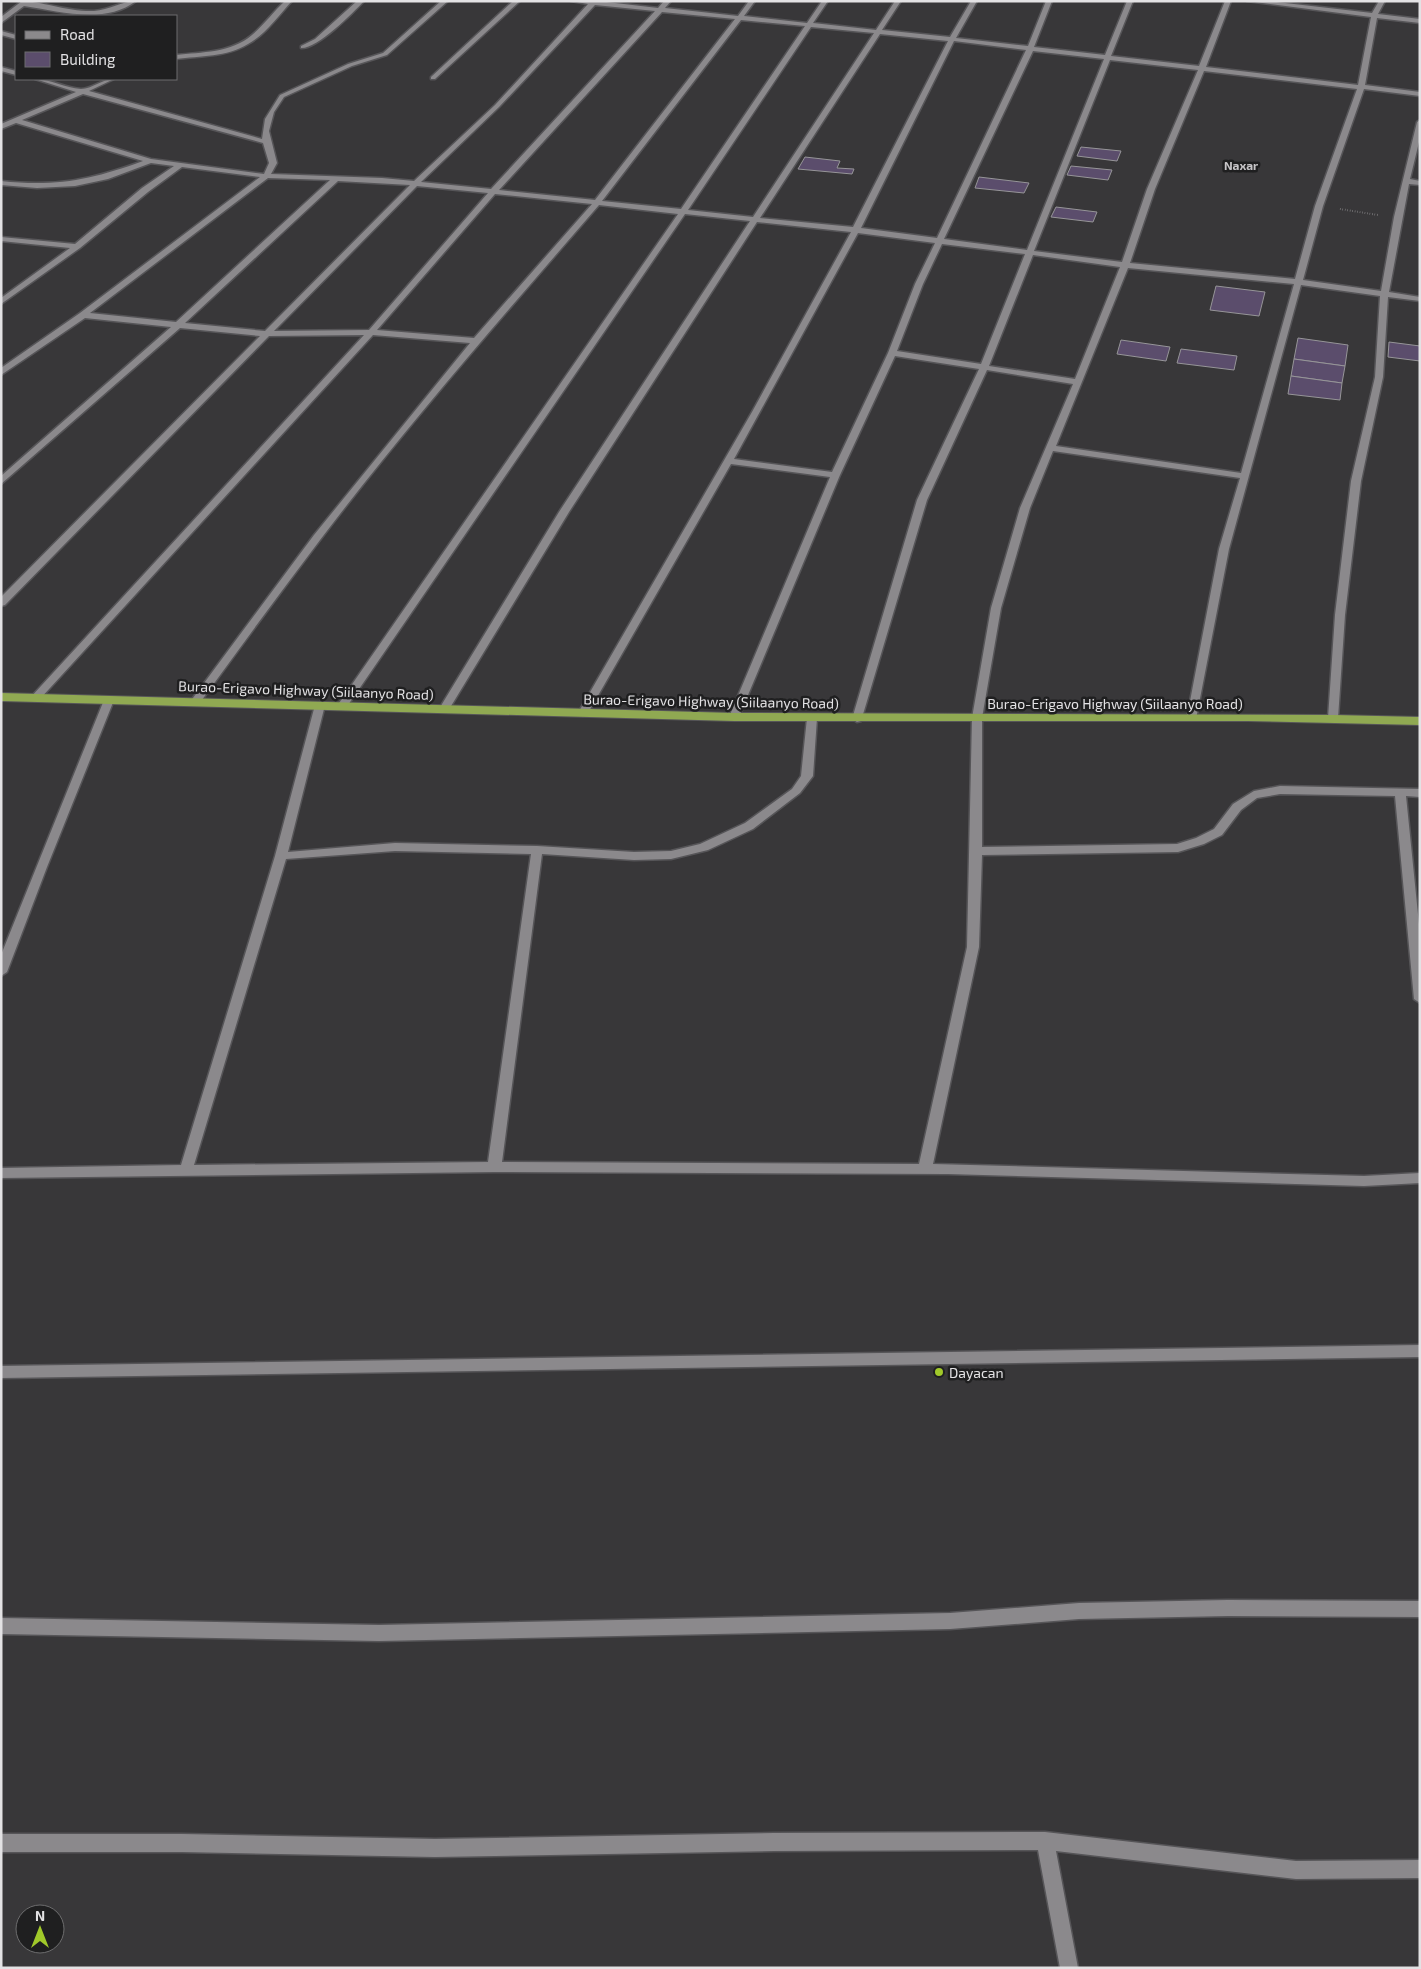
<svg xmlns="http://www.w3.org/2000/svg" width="1421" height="1969" viewBox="0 0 1421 1969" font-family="'Exo 2',sans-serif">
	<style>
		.building { fill: #5b4d6c; stroke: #969598 }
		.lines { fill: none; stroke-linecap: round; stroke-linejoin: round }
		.minor-casing { stroke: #565558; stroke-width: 3 }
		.trunk-casing { stroke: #565558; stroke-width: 2 }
		.path { stroke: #969597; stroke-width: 2; stroke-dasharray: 0.5 2; stroke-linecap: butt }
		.minor { fill: #8b898c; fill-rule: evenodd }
		.trunk { fill: #90a952; fill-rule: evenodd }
		.poi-dot { fill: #a1c92a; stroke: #1f1f20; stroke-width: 2 }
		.labels { text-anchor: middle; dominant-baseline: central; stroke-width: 5; stroke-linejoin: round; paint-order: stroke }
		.far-neighbourhood-label { font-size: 12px; font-weight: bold; fill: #c7c5c8; stroke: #1f1f20 }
		.street-label { font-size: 14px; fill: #e3e2e4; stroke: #1f1f20 }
		.poi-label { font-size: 14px; fill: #e3e2e4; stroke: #1f1f20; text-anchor: start }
	</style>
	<rect width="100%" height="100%" fill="#383739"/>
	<!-- building -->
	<g class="building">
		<path d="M1081,147L1121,151L1117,161L1077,156Z"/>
		<path d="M805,157L840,161L837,168L854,169L852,174L798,169Z"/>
		<path d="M1071,166L1112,170L1108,180L1067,175Z"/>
		<path d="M979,177L1029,183L1024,193L975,188Z"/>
		<path d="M1056,207L1097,212L1093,222L1051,217Z"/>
		<path d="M1216,286L1265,292L1259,316L1210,310Z"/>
		<path d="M1298,338L1348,345L1345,366L1294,359Z"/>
		<path d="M1121,340L1170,347L1166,361L1117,354Z"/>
		<path d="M1389,342L1420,346V361L1388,357Z"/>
		<path d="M1181,349L1237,356L1234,370L1177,363Z"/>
		<path d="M1294,359L1345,366L1342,383L1291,376Z"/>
		<path d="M1291,376L1342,383L1340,400L1288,394Z"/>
	</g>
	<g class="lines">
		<defs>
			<g id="minor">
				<path d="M22,1C40,1 69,12 94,11C109,10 122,1 136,1C105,25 59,11 24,6L1,23V17Z"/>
				<path d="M285,1H292C279,15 265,35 248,44C227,57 200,56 176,59V55C202,52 231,53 252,35C264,25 273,12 285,1Z"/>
				<path d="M357,1H364C352,14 317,49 301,48V46L315,39Z"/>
				<path d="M441,1H448L387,55L352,66L284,97L274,112L269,131L277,163L271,174L382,178L414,181L495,105L588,4L571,1H598L658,8L664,1H671L665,8L738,16L749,1H755L744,16L807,23L822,1H828L813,23L876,30L895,1H901L882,30L950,37L971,1H977L956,38L1028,46L1046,1H1052L1034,47L1105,55L1127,1H1133L1111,56L1199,66L1225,1H1231L1206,67L1358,85L1371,17L1247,1H1268L1372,13L1379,1H1385L1378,14L1420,19V23L1377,18L1365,85L1420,92V96L1364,89L1323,206L1303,280L1381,291L1394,217L1417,122L1420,120V138L1410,179L1420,181V185L1409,184L1389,292L1420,297V301L1388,297L1383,377L1361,481L1345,615L1338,718L1333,721L1328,718L1335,615L1351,481L1375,377L1380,296L1301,285L1229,549L1196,719H1188L1187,717L1219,549L1240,478L1053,451L1030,508L1001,608L982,718V847L1177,844L1196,838L1214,829L1233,804L1254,791L1280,786L1420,789V797L1406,796L1420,934V1003L1414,999L1395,796L1280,794L1257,798L1241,810L1222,835L1204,844L1178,852L982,855L979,947L933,1164L1364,1176L1420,1173V1183L1364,1186L948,1174L494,1172L1,1178V1168L181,1165L275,856L315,705L320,702L325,705L288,852L395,843L537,846L634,852L671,851L700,844L745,823L792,789L801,776L807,718L808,716H816L817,718L813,776L800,793L753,829L708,850L671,859L634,860L542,854L502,1162L919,1164L967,947L972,718L991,608L1020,508L1073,384L987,370L927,500L861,721L857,722L852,719L917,500L979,369L895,356L840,475L738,719H730L729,717L830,477L731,464L588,713L583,716L578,713L752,412L851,232L757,222L569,512L448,711L444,712L439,709L559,512L750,221L685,214L346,708H338L337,706L678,214L599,205C504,315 408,424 320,540C279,594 239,649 199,704L195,705L190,702L314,535L470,343L373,335L39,700L35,701L30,698L364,335L269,336L5,605L1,606V597L260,336L180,328L1,484V476L171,327L85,318L1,375V368L80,313L260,177L182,167L148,192L80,248L1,304V298L70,248L1,241V237L75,244L142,188L174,166L151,163L108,179L75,186L37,188L1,185V181C56,187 91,180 143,161L16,123L1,129V124L76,92L35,79C51,79 65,88 81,89C92,89 102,79 114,79L89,91L262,139L265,119L280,95L348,64L383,53ZM595,5L655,11L491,189L421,182L499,107ZM662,12L735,19L595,200L499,190ZM741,20L805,26L681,209L602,201ZM811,27L874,33L753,217L688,210ZM880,34L948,41L853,227L760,218ZM954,41L1026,50L937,238L861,228ZM1033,51L1104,59L1027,250L944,239ZM1110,60L1198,70L1147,189L1122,262L1034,251ZM1204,71L1357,89L1315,206L1295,279L1130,263L1155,189ZM83,94L263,143L269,163L264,174L151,159L22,120ZM268,178L330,180L176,322L90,313ZM338,181L410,185L265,331L185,323ZM417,186L488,193L369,330L274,331ZM495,194L592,204L474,338L377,330ZM858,233L935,243L915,284L888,353L832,472L734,459ZM942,244L1025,254L981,364L897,351L923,284ZM1033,255L1120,267L1075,379L989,366ZM1128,268L1294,284L1241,473L1056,446ZM395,851L531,854L488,1162L194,1165L286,859Z"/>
				<path d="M513,1H520L435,79H431V77Z"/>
				<path d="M1,31L16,35V39L1,35Z"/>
				<path d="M1,67L16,71V75L1,71Z"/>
				<path d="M109,697L114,700L47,867L7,972L1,976V955L104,700Z"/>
				<path d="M1420,1345V1357L1,1378V1366Z"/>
				<path d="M1228,1600L1420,1601V1617L1228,1616L1079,1619L950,1629L379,1641L1,1634V1618L379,1625L950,1613L1079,1603Z"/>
				<path d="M1045,1832L1296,1861L1420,1860V1878L1296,1879L1056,1851L1078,1968H1060L1038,1850L774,1851L435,1857L182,1852H1V1834H182L435,1839L774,1833Z"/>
			</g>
			<path id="trunk" d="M1,693L734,713L1334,715L1420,717V725L1248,721H734L1,701Z"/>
		</defs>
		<!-- minor casing -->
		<use href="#minor" class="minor-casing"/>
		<!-- trunk casing -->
		<use href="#trunk" class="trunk-casing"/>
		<!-- path -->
		<path class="path" d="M1340,209L1378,215"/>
		<!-- minor -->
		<use href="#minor" class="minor"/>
		<!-- trunk -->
		<use href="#trunk" class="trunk"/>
	</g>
	<!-- markers -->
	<circle class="poi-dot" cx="939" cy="1372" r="5"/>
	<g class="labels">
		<!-- far-neighbourhood labels -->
		<g class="far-neighbourhood-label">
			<text x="1241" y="165">Naxar</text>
		</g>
		<!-- street labels -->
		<g class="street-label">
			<text transform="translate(306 690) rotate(2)">Burao-Erigavo Highway (Siilaanyo Road)</text>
			<text transform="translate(711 701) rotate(1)">Burao-Erigavo Highway (Siilaanyo Road)</text>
			<text x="1115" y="703">Burao-Erigavo Highway (Siilaanyo Road)</text>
		</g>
		<!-- poi labels -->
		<g class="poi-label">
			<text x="949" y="1372">Dayacan</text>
		</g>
	</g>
	<!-- border -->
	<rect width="1421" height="1969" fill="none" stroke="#e3e2e4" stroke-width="5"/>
	<!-- legend -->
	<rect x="15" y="15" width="162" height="65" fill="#1f1f20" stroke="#6d6d6e"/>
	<rect x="25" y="31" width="25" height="8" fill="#8b898c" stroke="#6d6d6e"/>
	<text x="60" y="40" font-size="15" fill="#e3e2e4">Road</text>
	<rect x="25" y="52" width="25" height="15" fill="#5b4d6c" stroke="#6d6d6e"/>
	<text x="60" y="65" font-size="15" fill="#e3e2e4">Building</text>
	<!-- north arrow -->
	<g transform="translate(40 1929)"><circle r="24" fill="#1f1f20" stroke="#6d6d6e"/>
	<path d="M0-4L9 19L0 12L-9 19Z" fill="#a1c92a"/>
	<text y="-8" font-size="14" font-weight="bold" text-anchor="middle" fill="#e3e2e4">N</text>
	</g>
</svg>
